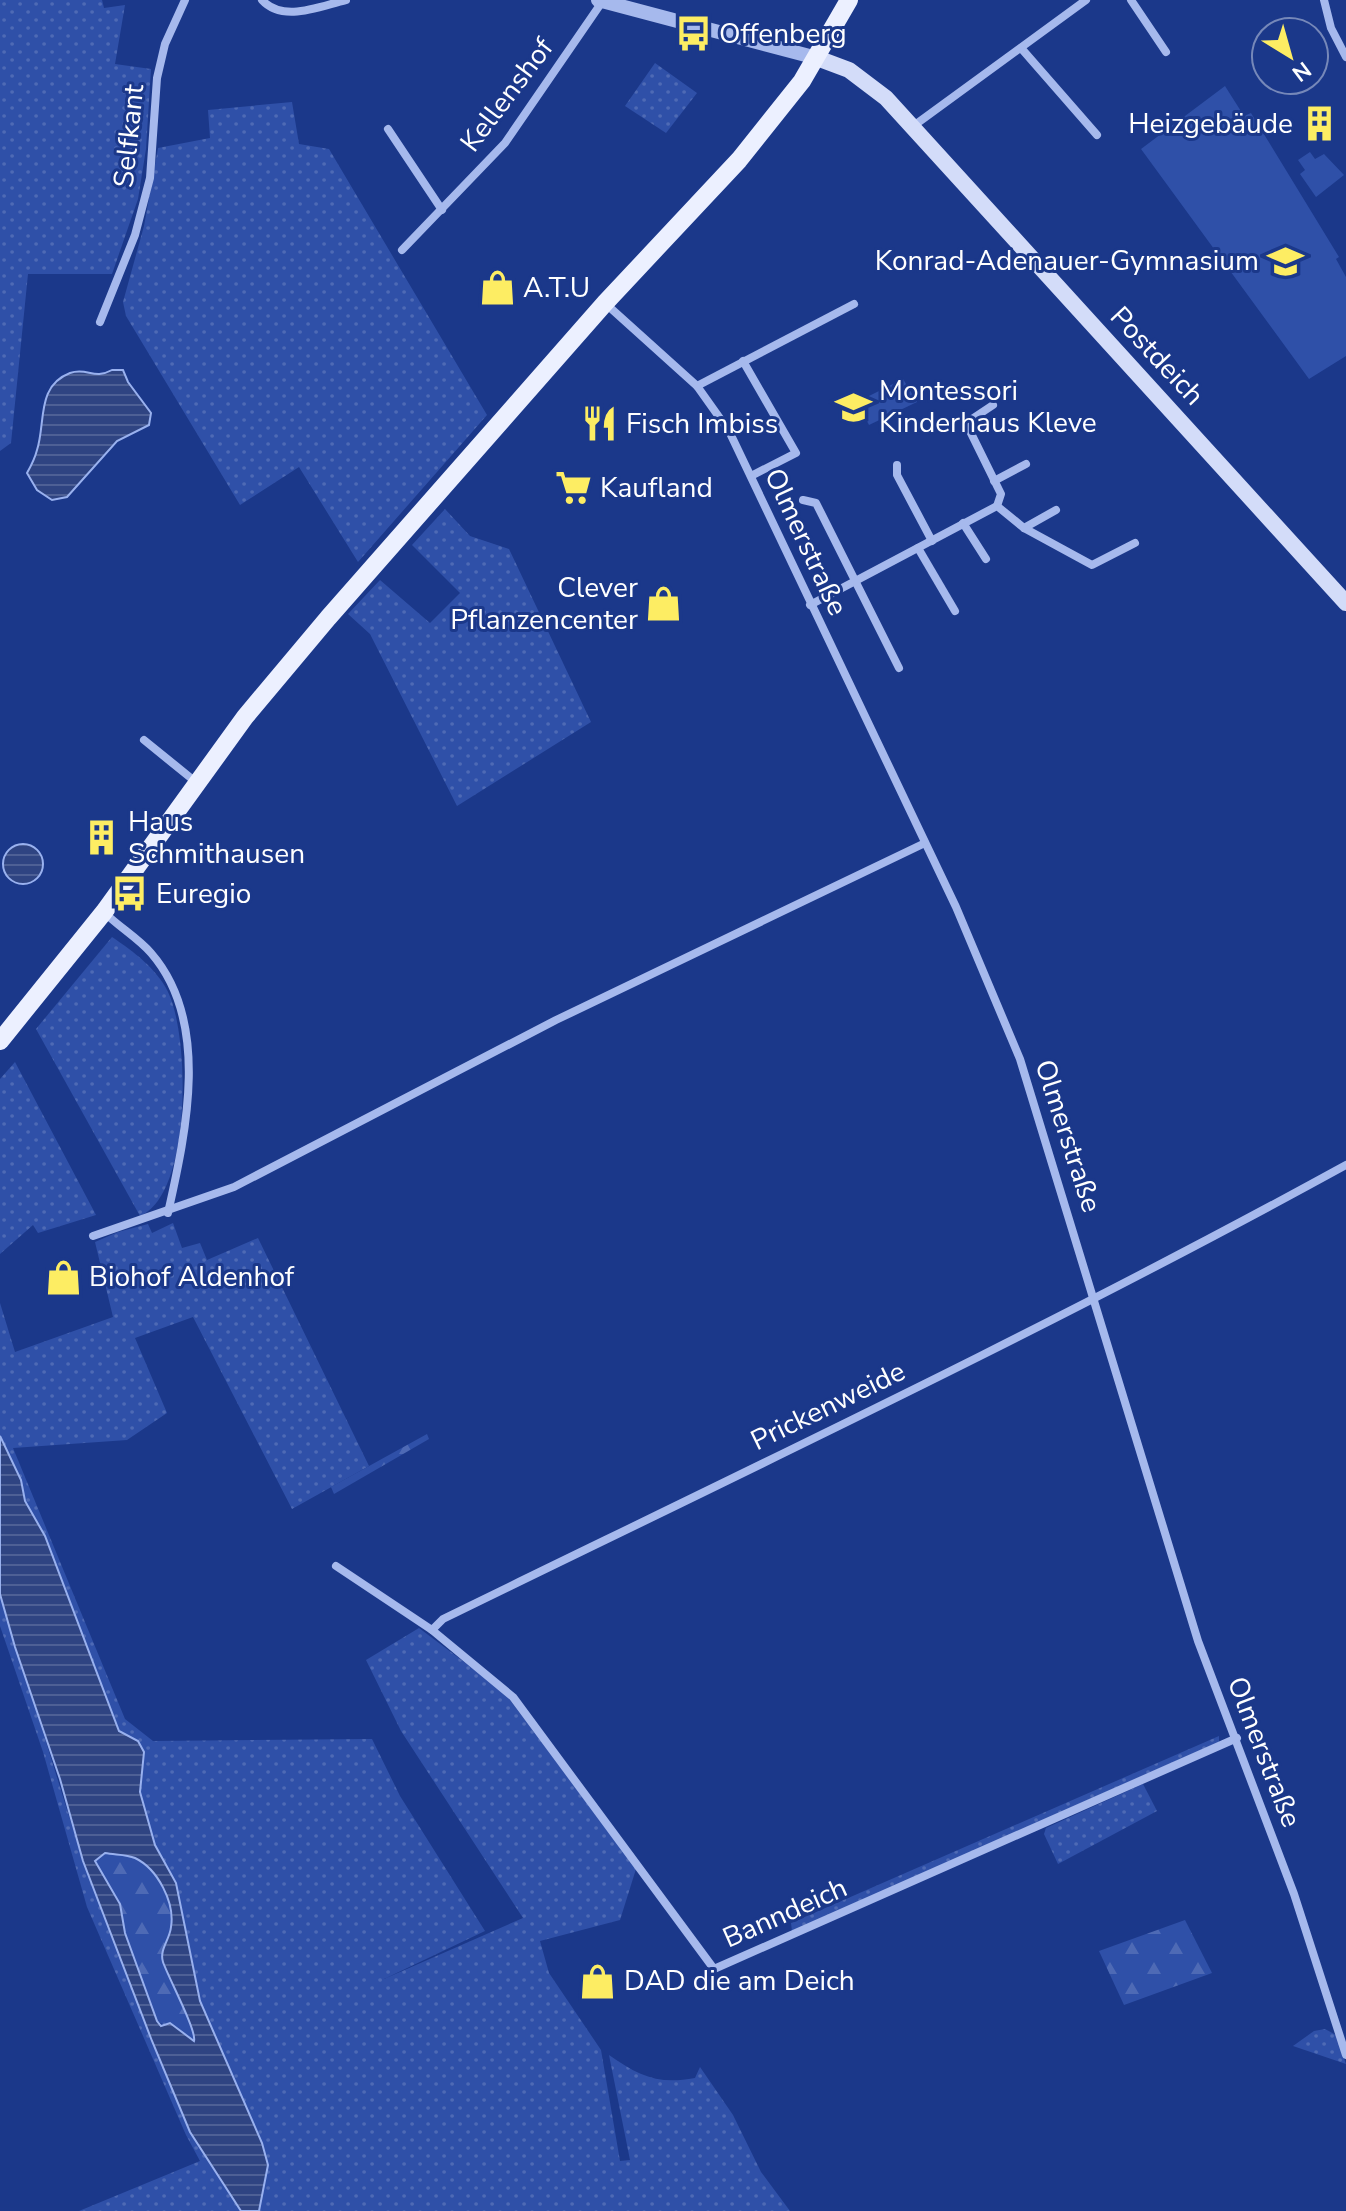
<svg xmlns="http://www.w3.org/2000/svg" width="1346" height="2211" viewBox="0 0 1346 2211" font-family="'Nunito Sans',sans-serif">
	<style>
		.grass { fill: url(#grass-dots) }
		.forest { fill: url(#forest-firs) }
		.green { fill: #2f50a8 }
		.water { fill: url(#water-rules); stroke: #99b1ef; stroke-width: 2; fill-rule: evenodd }
		.lines { fill: none; stroke-linecap: round; stroke-linejoin: round }
		.minor { stroke: #a6b9ed; stroke-width: 8 }
		.tertiary { stroke: #a6b9ed; stroke-width: 14 }
		.secondary { stroke: #d3dcf9; stroke-width: 16 }
		.primary { stroke: #ecf0ff; stroke-width: 18 }
		.labels { text-anchor: middle; dominant-baseline: central; stroke-width: 6; stroke-linejoin: round; paint-order: stroke }
		.poi-label { font-size: 28px; fill: #fff; stroke: #1b388a; text-anchor: start }
		.street-label { font-size: 28px; fill: #fff; stroke: #1b388a }
	</style>
	<defs>
		<pattern id="grass-dots" width="8" height="8" patternUnits="userSpaceOnUse" patternTransform="scale(2)"><rect width="8" height="8" fill="#2f50a8"/><path d="M2 2h.1M6 6h.1" fill="none" stroke="#4e6ab5" stroke-width="1.8" stroke-linecap="round"/></pattern>
		<pattern id="forest-firs" width="22" height="20" patternUnits="userSpaceOnUse" patternTransform="scale(2)"><rect width="22" height="20" fill="#2f50a8"/><path d="M5 1l3.5 6h-7zM16 11l3.5 6h-7z" fill="#4e6ab5"/></pattern>
		<pattern id="water-rules" width="6" height="5" patternUnits="userSpaceOnUse" patternTransform="scale(2)"><rect width="6" height="5" fill="#2f4482"/><path d="M0 2.5h6" fill="none" stroke="#4e6095"/></pattern>
	</defs>
	<rect width="100%" height="100%" fill="#1b388a"/>
	<!-- grass -->
	<g class="grass">
		<path d="M0,0H102L104,8L125,5L115,64L151,69L146,149L138,199L112,274H28L11,443L0,451Z"/>
		<path d="M655,63L697,93L666,133L625,106Z"/>
		<path d="M292,102L299,144L329,149L487,415L358,562L299,467L240,505L126,316L123,302L144,226L158,148L210,138L208,110Z"/>
		<path d="M445,509L470,536L509,549L591,722L457,806L370,634L348,614L380,580L430,623L460,593L412,545Z"/>
		<path d="M112,937C134,952 156,968 168,992C190,1037 192,1194 140,1216L36,1029Z"/>
		<path d="M15,1062L96,1215L38,1233L33,1225L0,1254V1079Z"/>
		<path d="M173,1223L182,1248L200,1243L207,1260L258,1238L369,1466L292,1509L193,1317L135,1338L167,1413L127,1440L13,1448L125,1719L153,1741L372,1739L400,1796L485,1931L384,1979L523,1918L401,1731L366,1660L419,1628L504,1692L636,1869L620,1920L540,1941L549,1973L601,2050L620,2161L630,2160L609,2055C639,2076 658,2085 695,2078L700,2067L733,2115L761,2172L790,2211H259L268,2164L262,2143L200,2001L176,1883L155,1845L140,1792L144,1752L138,1741L119,1731L45,1536L25,1501L21,1480L0,1436V1303L15,1352L113,1317L95,1242L118,1232L148,1224L152,1233Z"/>
		<path d="M0,1594L83,1861L152,2041L190,2132L241,2211H79L200,2161L186,2135L87,1907L43,1752L0,1626Z"/>
		<path d="M1219,1736V1742L792,1931L791,1923Z"/>
		<path d="M1143,1784L1157,1811L1058,1864L1044,1834L1046,1828Z"/>
		<path d="M1325,2029L1336,2035L1346,2064L1293,2046L1314,2031Z"/>
	</g>
	<!-- forest -->
	<g class="forest">
		<path d="M427,1434L429,1439L334,1494L331,1487Z"/>
		<path d="M105,1853C114,1855 126,1854 135,1858C157,1868 174,1901 172,1925C171,1935 162,1945 164,1954C169,1986 188,2009 197,2040L194,2041L157,2021L125,1933L120,1904L95,1860Z"/>
		<path d="M1185,1920L1212,1973L1124,2005L1099,1951Z"/>
	</g>
	<!-- green -->
	<g class="green">
		<path d="M1225,86L1244,116L1251,113L1339,257L1336,259L1346,277V356L1309,379L1141,149Z"/>
		<path d="M1310,152L1315,159L1324,154L1344,175L1316,197L1300,174L1305,170L1298,160Z"/>
		<path d="M903,379L917,402L869,425L857,402Z"/>
	</g>
	<!-- water -->
	<g class="water">
		<path d="M112,370H123L128,382L151,413L149,425L117,441L67,497L52,500L37,490L27,473C31,466 35,458 37,450C46,422 36,386 70,373C87,367 94,380 112,370Z"/>
		<circle cx="23" cy="864" r="20"/>
		<path d="M0,1436L21,1480L25,1501L45,1536L119,1731L138,1741L144,1752L140,1792L155,1845L176,1883L200,2001L262,2143L268,2165L259,2211H241L190,2132L152,2041L83,1861L60,1779L15,1647L0,1594ZM105,1853C115,1855 126,1854 135,1858C158,1869 175,1903 171,1927C170,1939 159,1950 163,1962C169,1979 197,2031 194,2041L170,2023L161,2026L157,2021L125,1933L120,1904L95,1861Z"/>
	</g>
	<g class="lines">
		<!-- minor -->
		<g class="minor">
			<path d="M262,0C283,23 320,6 346,0"/>
			<path d="M1131,0L1166,52"/>
			<path d="M1324,0L1331,28L1346,57"/>
			<path d="M1021,48L1097,135"/>
			<path d="M912,127L1086,0"/>
			<path d="M388,129L442,210"/>
			<path d="M402,250L505,143L602,2"/>
			<path d="M606,304L697,386L729,431L956,907L1020,1059L1198,1641L1294,1894L1346,2055"/>
			<path d="M100,322L135,235L150,178L157,78L165,44L185,0"/>
			<path d="M743,361L796,453L751,476"/>
			<path d="M697,386L854,304"/>
			<path d="M993,405L966,423L1001,494L997,506"/>
			<path d="M897,465V475L932,541"/>
			<path d="M994,481L1026,464"/>
			<path d="M803,500L816,503L899,668"/>
			<path d="M963,523L986,559"/>
			<path d="M1024,528L1056,510"/>
			<path d="M918,548L955,611"/>
			<path d="M810,605L997,506L1024,528L1092,565L1135,543"/>
			<path d="M144,740L197,783"/>
			<path d="M105,913C119,927 138,938 151,953C211,1022 186,1132 168,1213"/>
			<path d="M93,1236L234,1187L556,1020L925,843"/>
			<path d="M336,1566L432,1630L443,1619C746,1471 1051,1327 1346,1165"/>
			<path d="M432,1630L513,1697L714,1969L1237,1738"/>
		</g>
		<!-- tertiary -->
		<path class="tertiary" d="M598,0L817,58"/>
		<!-- secondary -->
		<path class="secondary" d="M817,58L849,70L886,98L1346,603"/>
		<!-- primary -->
		<path class="primary" d="M0,1041L104,912L245,717L328,618L605,303L739,160L802,81L849,0"/>
	</g>
	<!-- icons -->
	<defs>
		<symbol id="bus-bare" viewBox="-9 -9 18 18"><path d="M-5-6H5V4H4V6H2V4H-2V6H-4V4H-5ZM-3.5-4V0h7V-4ZM-3.5 1.2v1.5H-2V1.2ZM2 1.2v1.5H3.5V1.2Z" fill="#fded63" stroke="#1b388a" stroke-width="2.5" paint-order="stroke"/></symbol>
		<symbol id="building-bare" viewBox="-9 -9 18 18"><path d="M-4-6H4V6H1V3H-1V6H-4ZM-2.5-4.3h1.7v1.8h-1.7ZM.8-4.3h1.7v1.8H.8ZM-2.5-1h1.7V.8h-1.7ZM.8-1h1.7V.8H.8Z" fill="#fded63" stroke="#1b388a" stroke-width="2.5" paint-order="stroke"/></symbol>
		<symbol id="school-bare" viewBox="-9 -9 18 18"><path d="M0-5L7-2L0 1L-7-2ZM-4 1L0 2.5L4 1V4Q0 6-4 4Z" fill="#fded63" stroke="#1b388a" stroke-width="2.5" paint-order="stroke"/></symbol>
		<symbol id="shop-bare" viewBox="-9 -9 18 18"><path d="M-5-2.5h2.3a2.7 3.5 0 0 1 5.4 0H5L5.5 6h-11ZM-1.5-2.5h3a1.5 2.3 0 0 0-3 0Z" fill="#fded63" stroke="#1b388a" stroke-width="2.5" paint-order="stroke"/></symbol>
		<symbol id="restaurant-bare" viewBox="-9 -9 18 18"><path d="M-5-6h1v4h1v-4h1v4h1v-4h1v5L-1.5 .5V6h-2V.5L-5-1ZM5-6V6H3V1.5H1.5Q1.5-4 5-6Z" fill="#fded63" stroke="#1b388a" stroke-width="2.5" paint-order="stroke"/></symbol>
		<symbol id="supermarket-bare" viewBox="-9 -9 18 18"><path d="M-6-5.5h2.5l.6 2H6L4.5 2H-2.5L-4.4-4H-6ZM-1.5 3.2a1.3 1.3 0 1 0 .1 0ZM3 3.2a1.3 1.3 0 1 0 .1 0Z" fill="#fded63" stroke="#1b388a" stroke-width="2.5" paint-order="stroke"/></symbol>
	</defs>
	<g fill-rule="evenodd">
		<use href="#bus-bare" x="668" y="8" width="51" height="51"/>
		<use href="#building-bare" x="1294" y="98" width="51" height="51"/>
		<use href="#school-bare" x="1260" y="236" width="51" height="51"/>
		<use href="#shop-bare" x="472" y="262" width="51" height="51"/>
		<use href="#school-bare" x="828" y="382" width="51" height="51"/>
		<use href="#restaurant-bare" x="574" y="398" width="51" height="51"/>
		<use href="#supermarket-bare" x="548" y="462" width="51" height="51"/>
		<use href="#shop-bare" x="638" y="578" width="51" height="51"/>
		<use href="#building-bare" x="76" y="812" width="51" height="51"/>
		<use href="#bus-bare" x="104" y="868" width="51" height="51"/>
		<use href="#shop-bare" x="38" y="1252" width="51" height="51"/>
		<use href="#shop-bare" x="572" y="1956" width="51" height="51"/>
	</g>
	<g class="labels">
		<!-- poi labels -->
		<g class="poi-label">
			<text x="719" y="34">Offenberg</text>
			<text x="1293" y="124" text-anchor="end">Heizgebäude</text>
			<text x="1259" y="261" text-anchor="end">Konrad-Adenauer-Gymnasium</text>
			<text x="523" y="288">A.T.U</text>
			<text x="879" y="391">Montessori<tspan x="879" dy="32">Kinderhaus Kleve</tspan></text>
			<text x="626" y="424">Fisch Imbiss</text>
			<text x="600" y="488">Kaufland</text>
			<text x="638" y="588" text-anchor="end">Clever<tspan x="638" dy="32">Pflanzencenter</tspan></text>
			<text x="128" y="822">Haus<tspan x="128" dy="32">Schmithausen</tspan></text>
			<text x="156" y="894">Euregio</text>
			<text x="89" y="1277">Biohof Aldenhof</text>
			<text x="624" y="1981">DAD die am Deich</text>
		</g>
		<!-- street labels -->
		<g class="street-label">
			<text transform="translate(507 95) rotate(-53)">Kellenshof</text>
			<text transform="translate(129 136) rotate(-84)">Selfkant</text>
			<text transform="translate(1157 356) rotate(47)">Postdeich</text>
			<text transform="translate(806 542) rotate(65)">Olmerstraße</text>
			<text transform="translate(1068 1136) rotate(72)">Olmerstraße</text>
			<text transform="translate(828 1406) rotate(-26)">Prickenweide</text>
			<text transform="translate(1264 1752) rotate(69)">Olmerstraße</text>
			<text transform="translate(785 1913) rotate(-24)">Banndeich</text>
		</g>
	</g>
	<!-- north arrow -->
	<g transform="translate(1290 56) rotate(143)"><circle r="38" fill="#1b388a" stroke="#7688b9" stroke-width="2"/>
	<path d="M0-6L14 30L0 20L-14 30Z" fill="#fded63"/>
	<text y="-12" font-size="22" font-weight="bold" text-anchor="middle" fill="#ffffff">N</text>
	</g>
</svg>
